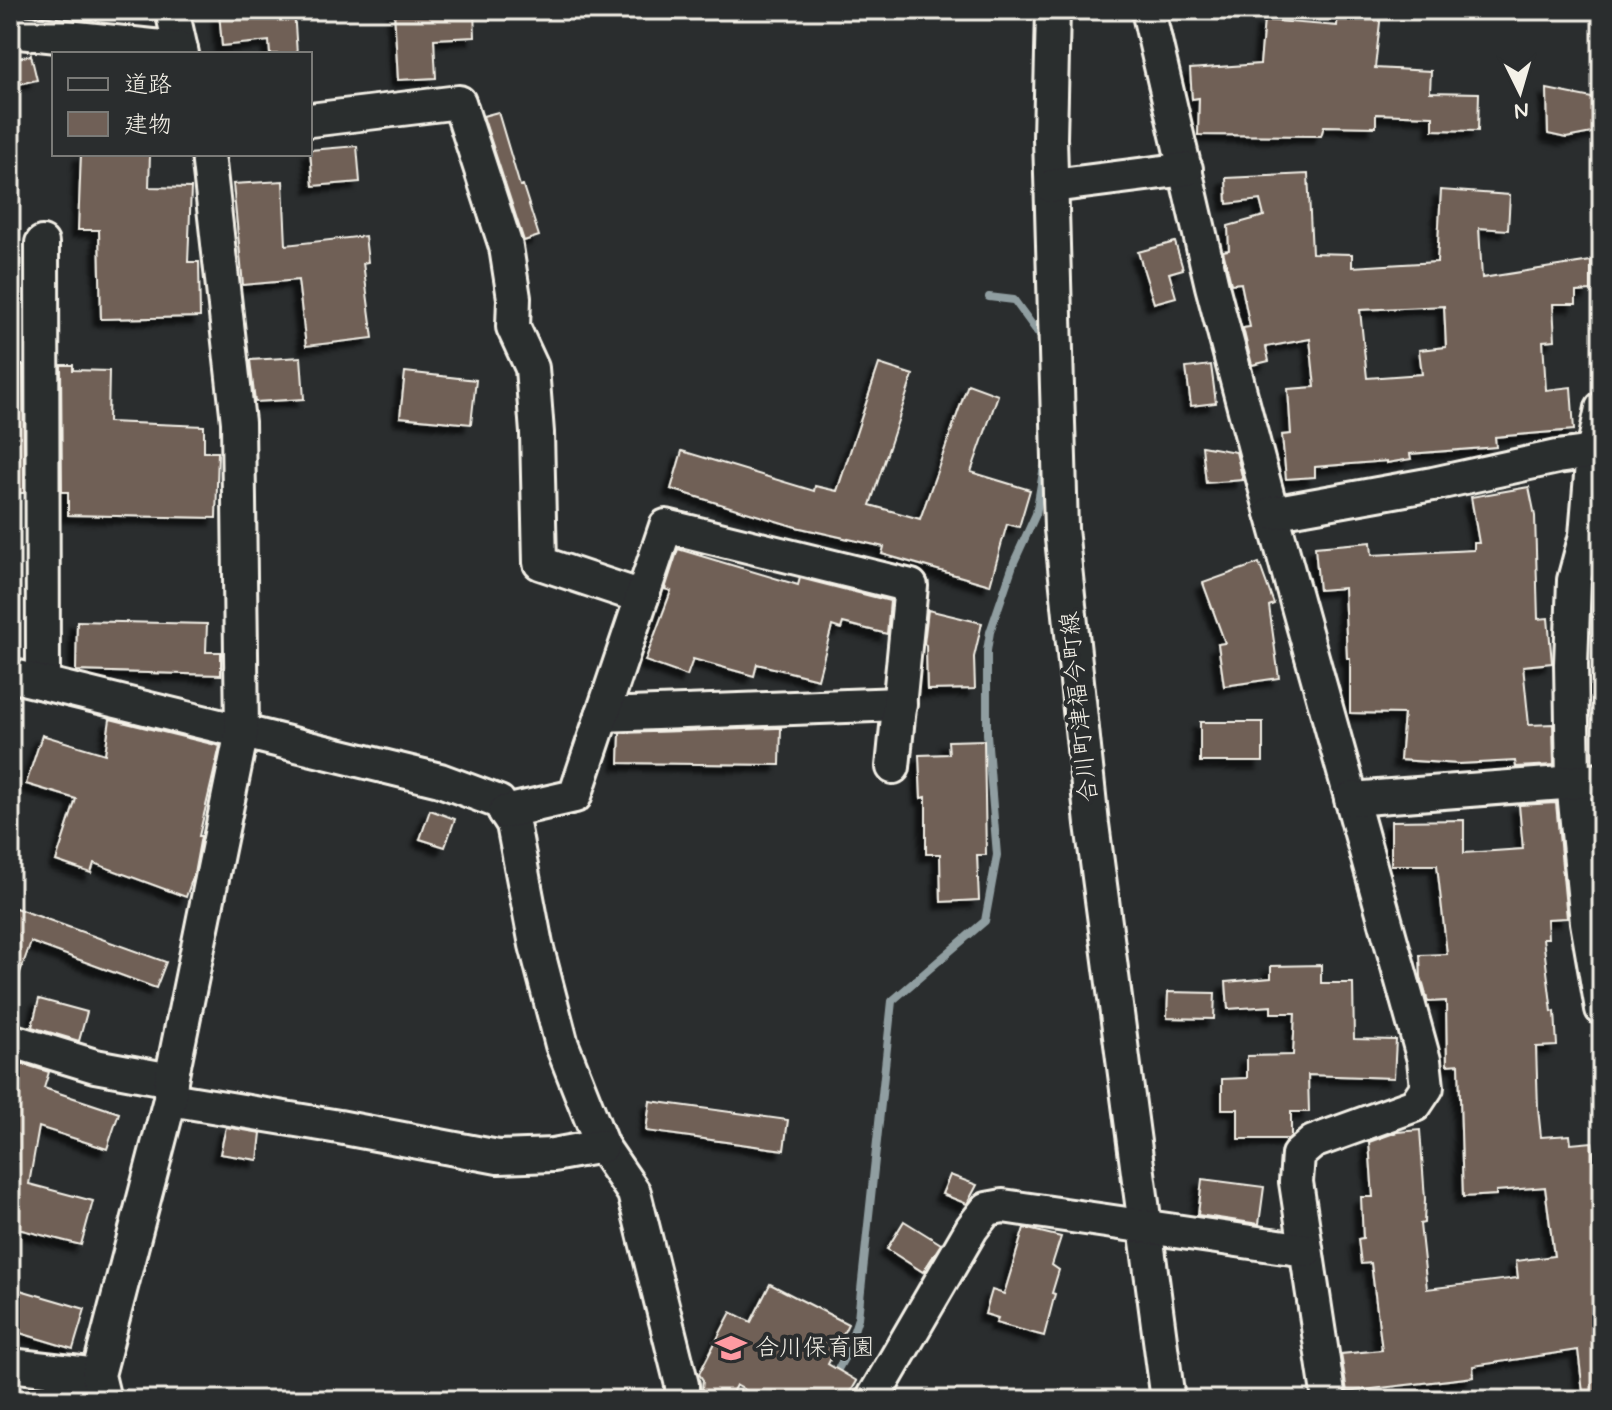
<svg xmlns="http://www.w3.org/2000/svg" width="1612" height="1410" viewBox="0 0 1612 1410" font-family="Mynerve,'Klee One',sans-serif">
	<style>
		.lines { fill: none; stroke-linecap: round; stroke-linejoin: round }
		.stream { stroke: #909ea1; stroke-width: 8 }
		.building { fill: #706057; stroke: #f4f1e8; stroke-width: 2; fill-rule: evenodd; filter: url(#shadow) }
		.minor-casing { stroke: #f4f1e8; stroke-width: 38 }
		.minor { stroke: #2a2d2e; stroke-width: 32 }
		.labels { text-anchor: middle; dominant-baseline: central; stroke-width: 8; stroke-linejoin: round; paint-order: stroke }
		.street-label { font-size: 24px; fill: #f4f1e8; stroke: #2a2d2e }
		.poi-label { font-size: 24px; fill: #f4f1e8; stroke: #2a2d2e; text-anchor: start }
	</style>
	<defs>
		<filter id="shadow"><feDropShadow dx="-7" dy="7" stdDeviation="2" flood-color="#0009"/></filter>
	</defs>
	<rect width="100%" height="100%" fill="#2a2d2e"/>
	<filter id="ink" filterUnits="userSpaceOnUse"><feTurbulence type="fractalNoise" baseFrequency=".0125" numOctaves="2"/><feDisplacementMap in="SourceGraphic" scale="16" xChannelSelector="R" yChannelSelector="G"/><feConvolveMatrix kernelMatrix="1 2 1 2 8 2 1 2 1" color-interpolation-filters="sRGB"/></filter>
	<g filter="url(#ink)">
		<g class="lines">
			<!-- stream -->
			<g class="stream">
				<path d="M989,297L1014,300L1041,337L1043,345"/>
				<path d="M833,1378L846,1355L858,1318L892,1001L985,921L997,855L987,734V651L990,632L1014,562L1036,514L1045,460"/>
			</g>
		</g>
		<!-- building -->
		<g class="building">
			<path d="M241,10H294L297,54H270L269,41L222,46L219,12Z"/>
			<path d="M394,10H474L475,37L434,39L436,78L398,80Z"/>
			<path d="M1338,10H1371L1381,13L1375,68L1431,71L1430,92L1479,93L1478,131L1433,130V116L1376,114V127L1324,126L1321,136L1198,135L1199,98L1192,99L1190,69L1260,64L1264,20L1337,26Z"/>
			<path d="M31,55L37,80L10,86V60Z"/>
			<path d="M1547,89L1602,100V131L1566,138L1548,134Z"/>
			<path d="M498,112L520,186H523L539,236L524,241L483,116Z"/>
			<path d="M357,146L360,182L313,186L310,150Z"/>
			<path d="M81,154H150L149,187L191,188L188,262H199L200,317L101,319L99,230H78Z"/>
			<path d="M1308,174L1312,253L1352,254V267L1437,262L1441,190L1510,195L1508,230L1479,228L1482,278L1591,261V291L1576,292V304H1553L1555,340L1543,341L1546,390L1571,387L1574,430L1495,437L1496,447L1410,454L1411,459L1387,463V461L1315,467V477L1286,479L1282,435L1291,434L1288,389L1315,387L1310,339L1266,347L1269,361L1252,365L1243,328L1250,327L1241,283L1231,284L1223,251L1229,250L1228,226L1264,216L1260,200L1227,204L1226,178ZM1444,306L1446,347L1419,350L1422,374L1367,378L1360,310Z"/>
			<path d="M283,181L286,245L365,236L368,262L363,263L373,338L306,346L298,280L243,285L233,184Z"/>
			<path d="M1175,242L1183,269L1169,273L1176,297L1154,303L1138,252Z"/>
			<path d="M301,357L304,399L255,402L250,360Z"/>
			<path d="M879,364L913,375L870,505L920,519L968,384L998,395L971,472L1030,490L1019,527L1007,524L990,585L882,554L884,547L796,527L671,489L682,451L814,491L815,486L837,491Z"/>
			<path d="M10,365H23L24,493H10Z"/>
			<path d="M61,365H73V370L109,371L108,422L204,426V452H218L216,518L68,515V492H62Z"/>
			<path d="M1211,365L1216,403L1191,406L1186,368Z"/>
			<path d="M405,372L476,380L471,424L400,417Z"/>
			<path d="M1202,446L1236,452L1243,480L1206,483Z"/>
			<path d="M1529,487L1535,516L1538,619L1548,618L1552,663L1523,666L1529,725L1553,724L1554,765L1516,767L1515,761L1459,764L1400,760L1404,714L1350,713V658H1347L1344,588L1319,590L1315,547L1371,542L1372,555L1474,550V543H1479L1471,497Z"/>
			<path d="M678,549L798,585L800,578L890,601L887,634L843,623L841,629L832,626L818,679L757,664L754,676L693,659L687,676L645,661L671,591L665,589Z"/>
			<path d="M1259,563L1274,604L1269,606L1279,678L1224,686L1218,644L1225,643L1203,583Z"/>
			<path d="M928,610L982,623L974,657L975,689L927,690L926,645L924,644Z"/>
			<path d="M77,621L207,624L206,652H221V675L76,671Z"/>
			<path d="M110,719L220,746L199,836H201L194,874L186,897L94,863L91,873L56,861L76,799L26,784L42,735L105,754Z"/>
			<rect x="1200" y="722" width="63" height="40"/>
			<path d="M777,728H781L780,765L619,763L620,733Z"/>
			<path d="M984,740L986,855H977L979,900L941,902L940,854H926V797L921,798L919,755L949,754L948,741Z"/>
			<path d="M1556,803L1567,918L1547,919L1548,938H1543L1552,1012L1555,1011L1557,1046L1536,1047L1538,1108L1541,1137L1570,1135L1571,1144L1592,1142L1599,1220H1602V1244H1599L1602,1274V1400H1584L1578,1350L1473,1366L1474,1377L1347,1392L1341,1354L1382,1350L1371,1263L1361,1264L1358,1239L1363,1238L1361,1197H1373L1369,1142L1397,1132L1420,1130L1425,1199L1424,1223L1420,1224L1427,1289L1518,1278L1516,1261L1554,1256L1545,1187L1496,1191V1195L1463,1197L1459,1064L1447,1065L1446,1001L1428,1002L1421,977L1420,955L1447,954L1437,865H1391V821L1464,820V853L1523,849L1519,805Z"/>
			<path d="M430,810L455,819L445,847L420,839Z"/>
			<path d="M10,906L166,962L156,988L31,942L13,992H10Z"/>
			<path d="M1321,965V983H1353L1354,1039L1396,1040L1394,1078L1308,1075L1309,1112H1291V1136L1288,1139H1238V1109H1222V1079L1247,1078V1056L1293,1055L1295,1013H1271V1006L1228,1009L1226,982L1271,978V966Z"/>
			<path d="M1168,992L1215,993L1214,1019L1167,1018Z"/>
			<path d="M39,999L87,1012L79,1041L32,1027Z"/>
			<path d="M10,1060L49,1072L44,1088L119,1113L107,1149L39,1127L29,1184L93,1201L81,1245L10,1227Z"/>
			<path d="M650,1101L788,1120L784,1150L646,1131Z"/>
			<path d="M226,1127L261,1133L258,1160L220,1154Z"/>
			<path d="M950,1175L977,1185L967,1204L942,1194Z"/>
			<path d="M1202,1179L1264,1187L1259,1224L1198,1215Z"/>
			<path d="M904,1221L941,1244L923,1272L887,1249Z"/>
			<path d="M1024,1228L1061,1237L1052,1265L1059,1270L1052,1293L1055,1294L1044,1336L996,1323L998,1318L985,1314L992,1290L1004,1294Z"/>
			<path d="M770,1284L848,1324L828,1364L857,1381L846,1400H763L736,1385L728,1400H701L703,1380L699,1374L731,1312L751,1322Z"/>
			<path d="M10,1287L85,1309L73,1349L10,1330Z"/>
		</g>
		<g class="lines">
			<defs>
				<g id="minor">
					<path d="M172,10L182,54"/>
					<path d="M1053,10L1050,138L1061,529L1092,824L1168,1400"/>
					<path d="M1148,10L1212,286L1272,513L1424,1060L1427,1087L1415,1105L1313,1142L1298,1155L1296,1182L1329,1400"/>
					<path d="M10,31L181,49"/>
					<path d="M310,120L459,102L506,247L514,298L513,327L532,368L537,433L540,563L642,597"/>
					<path d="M1052,186L1186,169"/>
					<path d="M42,243L43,683"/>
					<path d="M1602,408L1593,452L1586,535L1574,580L1571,664L1573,782L1587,922L1602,1009"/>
					<path d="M1272,513L1433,484L1557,457L1593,452"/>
					<path d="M10,675L440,780L499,802L513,824L536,945L562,1045L602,1146L634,1193L682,1385V1400"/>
					<path d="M602,715L900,704"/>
					<path d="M1351,799L1602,780"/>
					<path d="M505,812L575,796L666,526L911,586L893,767"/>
					<path d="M10,1040L95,1066L171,1080"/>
					<path d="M170,1099L339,1127L498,1157L553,1155L602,1146"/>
					<path d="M10,1365L98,1375"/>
					<path d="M104,1400L98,1375L170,1099L171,1080L242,731L238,422L208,154"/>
					<path d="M872,1400L972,1228L987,1209L1003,1206L1306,1250"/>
				</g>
			</defs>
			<!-- minor casing -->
			<use href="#minor" class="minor-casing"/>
			<!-- minor -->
			<use href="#minor" class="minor"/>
		</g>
	</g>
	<!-- icons -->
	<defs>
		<symbol id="school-bare" viewBox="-9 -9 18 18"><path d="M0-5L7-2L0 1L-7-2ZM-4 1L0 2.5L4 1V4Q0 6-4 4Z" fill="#ff9aa2" stroke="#2a2d2e" stroke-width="2.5" paint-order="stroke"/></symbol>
	</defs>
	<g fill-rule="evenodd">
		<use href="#school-bare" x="709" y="1326" width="44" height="44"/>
	</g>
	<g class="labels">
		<!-- street labels -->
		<g class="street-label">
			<text transform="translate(1080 707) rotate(-96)">合川町津福今町線</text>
		</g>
		<!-- poi labels -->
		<g class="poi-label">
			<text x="755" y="1348">合川保育園</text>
		</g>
	</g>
	<!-- margin -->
	<rect width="1612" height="1410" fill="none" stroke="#2a2d2e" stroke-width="40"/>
	<rect x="20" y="20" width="1572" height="1370" fill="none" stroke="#f4f1e8" stroke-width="3" filter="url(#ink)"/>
	<!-- legend -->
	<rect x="52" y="52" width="260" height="104" fill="#2a2d2e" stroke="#7b7b78" stroke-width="2"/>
	<rect x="68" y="78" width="40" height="12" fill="#2a2d2e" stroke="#7b7b78" stroke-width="2"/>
	<text x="124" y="92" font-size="24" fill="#f4f1e8">道路</text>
	<rect x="68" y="112" width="40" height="24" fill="#706057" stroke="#7b7b78" stroke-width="2"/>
	<text x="124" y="132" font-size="24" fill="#f4f1e8">建物</text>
	<!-- north arrow -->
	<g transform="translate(1520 92) rotate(175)" stroke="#2a2d2e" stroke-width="6" paint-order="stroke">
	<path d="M0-6L14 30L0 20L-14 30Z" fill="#f4f1e8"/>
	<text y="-12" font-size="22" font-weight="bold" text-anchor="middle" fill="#f4f1e8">N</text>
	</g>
</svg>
